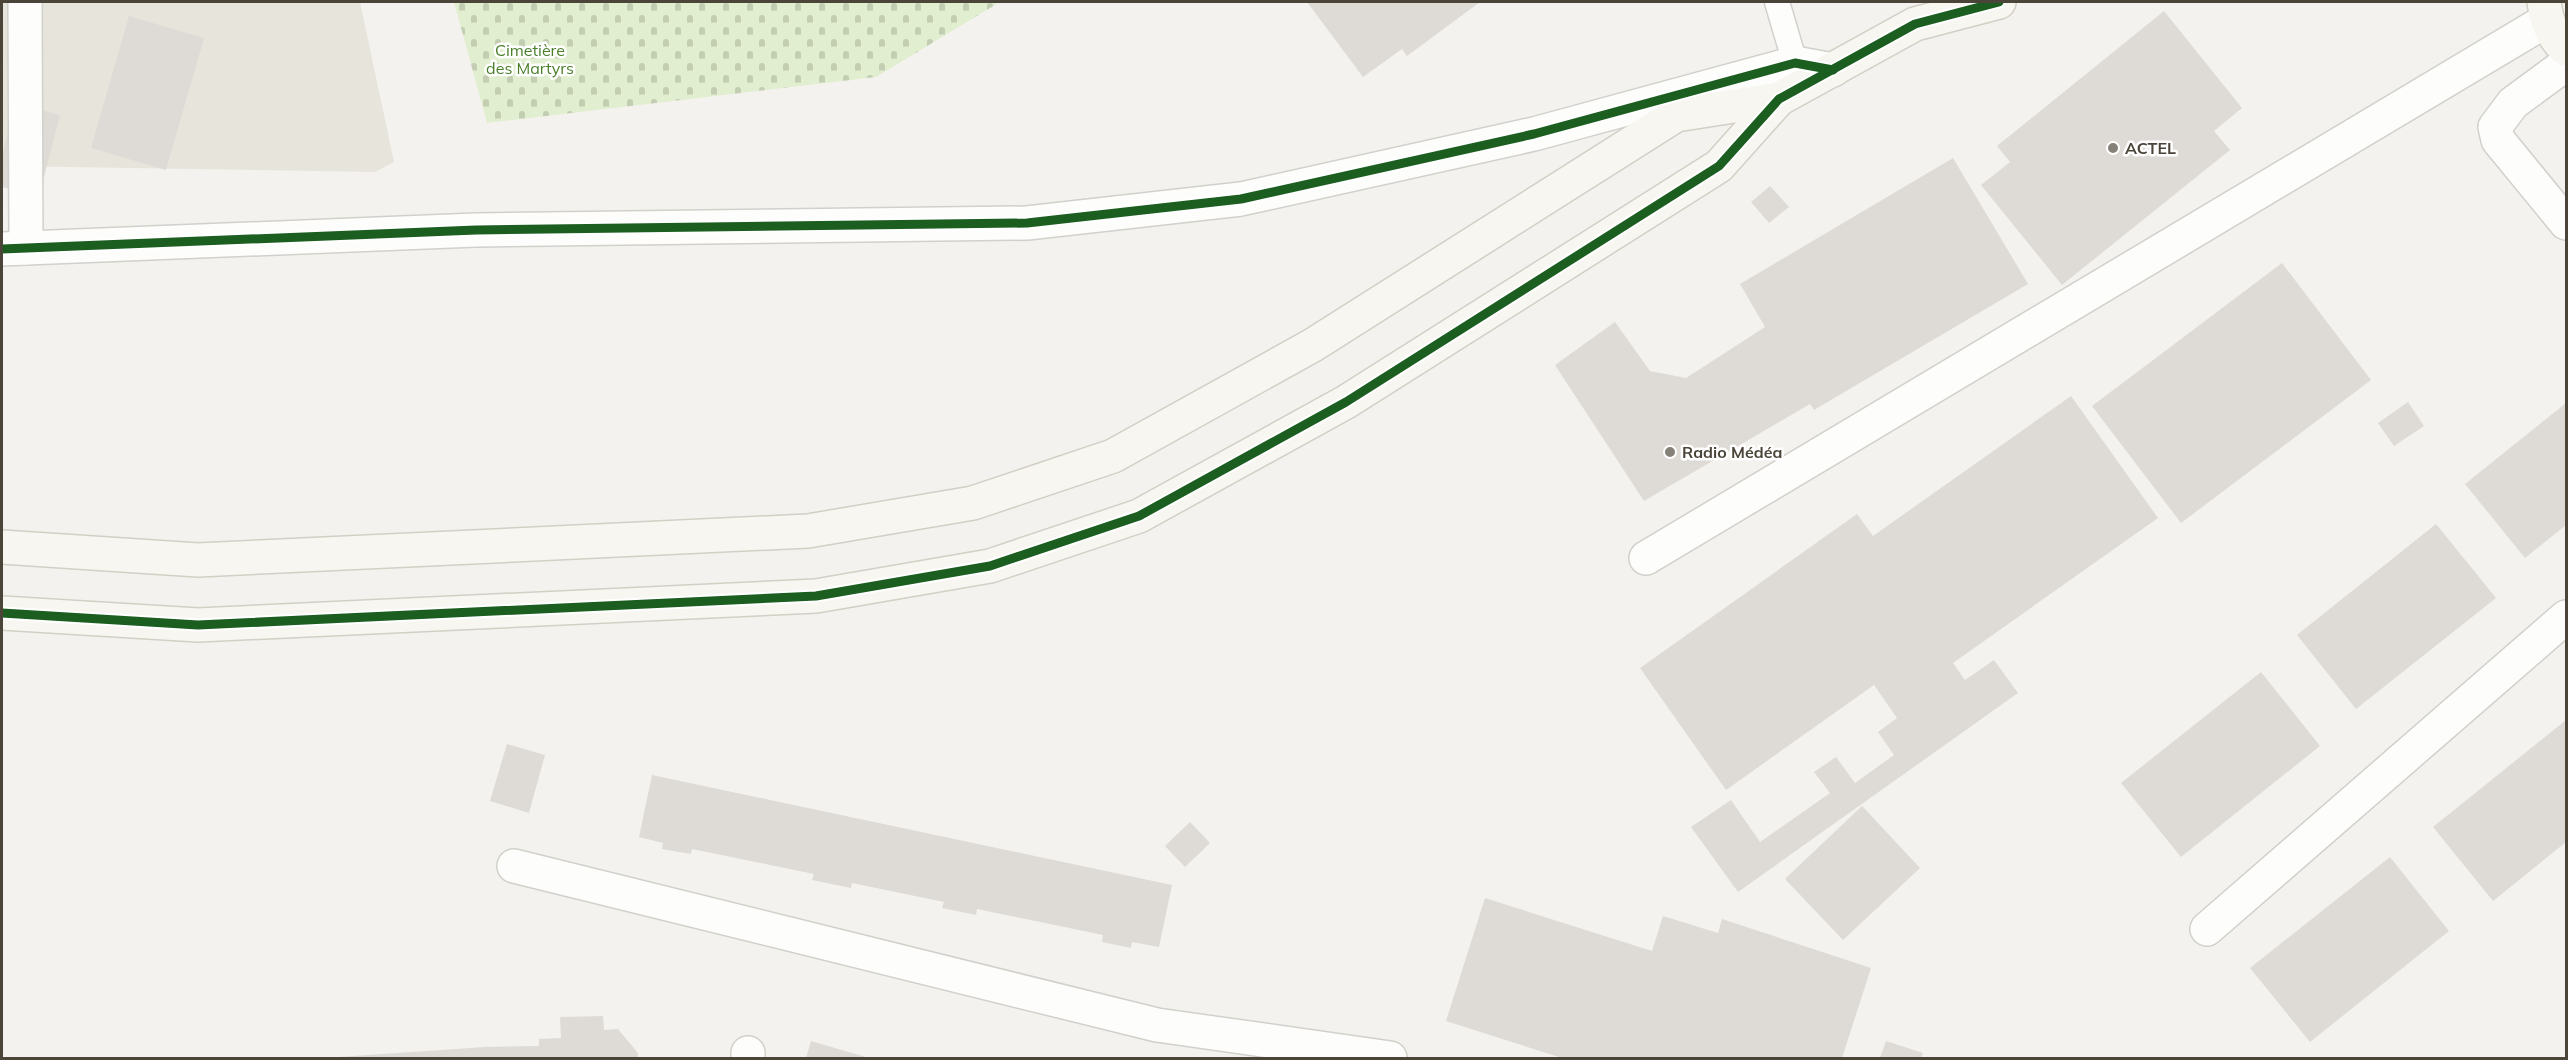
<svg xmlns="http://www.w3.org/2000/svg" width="2568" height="1060" viewBox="0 0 2568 1060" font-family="Mulish,sans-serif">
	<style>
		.residential { fill: #e7e4dc }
		.cemetery { fill: url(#cemetery-stones) }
		.building { fill: #dedbd6 }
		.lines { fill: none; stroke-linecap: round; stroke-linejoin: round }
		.lane-casing { stroke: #d2d0cb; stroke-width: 27 }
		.street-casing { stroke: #d2d0cb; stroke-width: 36 }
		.secondary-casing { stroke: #d3cfc5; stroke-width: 36 }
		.lane { stroke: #fdfdfc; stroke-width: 24 }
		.street { stroke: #fdfdfc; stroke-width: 33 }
		.secondary { stroke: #f7f6f1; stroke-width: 33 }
		.cycleway-casing { stroke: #fff; stroke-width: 13 }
		.cycleway { stroke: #1b5e20; stroke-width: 9 }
		.poi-dot { fill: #868178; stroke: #fff; stroke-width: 2 }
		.labels { text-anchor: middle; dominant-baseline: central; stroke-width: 5; stroke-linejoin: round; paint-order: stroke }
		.park-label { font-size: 16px; fill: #4a7f2a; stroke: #fff }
		.poi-label { font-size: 16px; font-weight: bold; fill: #4b4439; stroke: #fff; text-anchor: start }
	</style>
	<defs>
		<pattern id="cemetery-stones" width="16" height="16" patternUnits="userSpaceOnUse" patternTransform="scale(1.5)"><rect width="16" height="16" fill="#e1eecf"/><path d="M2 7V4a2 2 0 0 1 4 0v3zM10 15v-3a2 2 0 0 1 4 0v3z" fill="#c3cdb2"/></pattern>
	</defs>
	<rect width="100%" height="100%" fill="#f4f2ee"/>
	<!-- residential -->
	<path class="residential" d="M2,2H360L394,162L375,172L5,166L2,149Z"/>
	<!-- cemetery -->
	<path class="cemetery" d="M454,2H1000L876,77L487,123Z"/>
	<!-- building -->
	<g class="building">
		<path d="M1307,2H1480L1407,56L1402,49L1363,77Z"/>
		<path d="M2164,11L2242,108L2214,131L2230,150L2062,285L1981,185L2010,162L1997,146Z"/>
		<path d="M129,16L204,38L166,170L91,148Z"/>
		<path d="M15,103L60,115L39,196L2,187V156Z"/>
		<path d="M1953,158L2028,284L1814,410L1810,404L1644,501L1555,365L1615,322L1650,371L1686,378L1765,327L1740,284Z"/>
		<path d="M1770,186L1789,207L1769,223L1751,202Z"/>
		<path d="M2282,263L2371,380L2181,523L2092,406Z"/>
		<path d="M2071,396L2158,518L1953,663L1965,680L1994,660L2018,693L1738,892L1691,827L1731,800L1760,842L1830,793L1814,772L1836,757L1855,783L1894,755L1878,732L1897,718L1874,685L1726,790L1640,668L1857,514L1873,536Z"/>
		<path d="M2408,402L2424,426L2394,446L2378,423Z"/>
		<path d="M2566,403V525L2525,558L2465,484Z"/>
		<path d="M2436,524L2496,598L2356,709L2297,635Z"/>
		<path d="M2261,672L2320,746L2181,857L2121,783Z"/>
		<path d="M2566,720V842L2493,901L2433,827Z"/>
		<path d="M507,744L545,755L529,813L490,801Z"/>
		<path d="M652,775L1172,885L1159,947L1132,942L1131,948L1102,942L1103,935L977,909L976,915L942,908L944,902L852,883L851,888L812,880L814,874L692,849L691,854L662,849L663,843L639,837Z"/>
		<path d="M1862,806L1920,868L1843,940L1785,879Z"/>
		<path d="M1190,822L1210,843L1185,867L1165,846Z"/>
		<path d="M2390,857L2449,931L2310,1042L2250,968Z"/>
		<path d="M1485,898L1652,951L1663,916L1718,933L1722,919L1871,968L1842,1058H1562L1446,1021Z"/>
		<path d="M603,1016L604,1030L618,1029L638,1053V1058H324L485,1047L539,1046V1039L561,1038L560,1017Z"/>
		<path d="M811,1041L869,1058H806Z"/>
		<path d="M1886,1041L1923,1053L1921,1058H1880Z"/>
	</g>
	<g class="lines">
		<defs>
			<path id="lane" d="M1777,2L1795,63"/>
			<g id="street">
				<path d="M25,2L26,248"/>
				<path d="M2566,64L2513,103L2495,127L2498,140L2566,223"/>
				<path d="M2,249L476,230L1027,223L1241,199L1534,134L1795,63L1833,70"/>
				<path d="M1646,558L2547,20"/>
				<path d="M514,866L1157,1025L1390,1058"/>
				<path d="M2207,929L2566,617"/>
				<path d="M748,1053V1058"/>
			</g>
			<g id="secondary">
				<path d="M2544,2C2546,19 2552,37 2566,49"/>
				<path d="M2,547L198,560L808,531L973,503L1113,456L1313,345L1676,115L1779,99"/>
				<path d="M2,613L198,625L816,596L990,566L1139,516L1346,402L1719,166L1779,99L1915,24L1999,2"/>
			</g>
		</defs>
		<!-- lane casing -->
		<use href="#lane" class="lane-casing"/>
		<!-- street casing -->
		<use href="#street" class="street-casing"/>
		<!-- secondary casing -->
		<use href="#secondary" class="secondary-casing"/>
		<!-- lane -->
		<use href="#lane" class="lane"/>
		<!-- street -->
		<use href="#street" class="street"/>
		<!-- secondary -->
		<use href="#secondary" class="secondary"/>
		<defs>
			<g id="cycleway">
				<path d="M2,249L476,230L1027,223L1241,199L1534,134L1795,63L1833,70"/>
				<path d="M2,613L198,625L816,596L990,566L1139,516L1346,402L1719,166L1779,99L1915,24L1999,2"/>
			</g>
		</defs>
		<!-- cycleway casing -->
		<use href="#cycleway" class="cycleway-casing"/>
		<!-- cycleway -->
		<use href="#cycleway" class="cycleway"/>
	</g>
	<!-- markers -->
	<g class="poi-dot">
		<circle cx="2113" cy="148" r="6"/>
		<circle cx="1670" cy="452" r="6"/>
	</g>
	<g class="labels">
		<!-- park labels -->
		<g class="park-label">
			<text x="530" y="50">Cimetière<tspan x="530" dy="18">des Martyrs</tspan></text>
		</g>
		<!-- poi labels -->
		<g class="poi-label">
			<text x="2125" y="148">ACTEL</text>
			<text x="1682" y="452">Radio Médéa</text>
		</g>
	</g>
	<!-- border -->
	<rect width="2568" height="1060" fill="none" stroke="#4b4439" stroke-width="6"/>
</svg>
